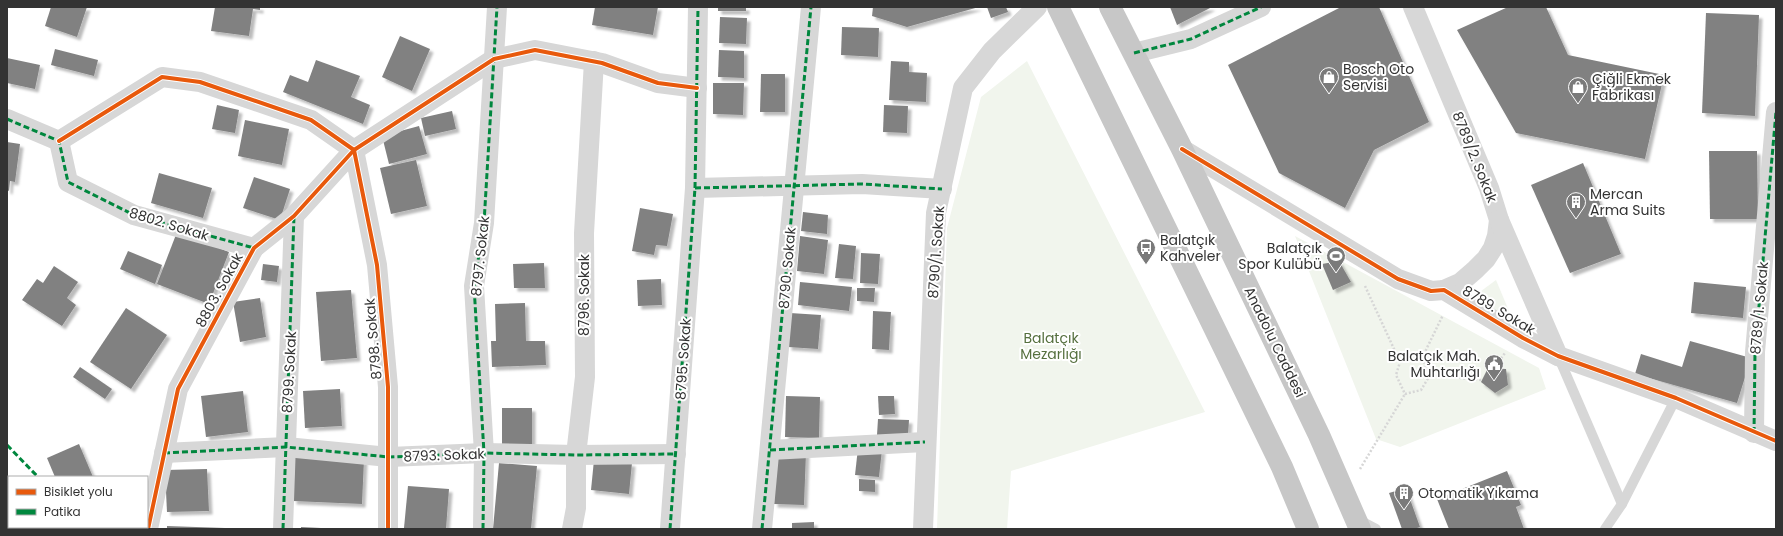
<svg xmlns="http://www.w3.org/2000/svg" width="1783" height="536" viewBox="0 0 1783 536" font-family="Poppins,sans-serif">
	<style>
		.green { fill: #f1f5ed }
		.building { fill: #818181; filter: url(#shadow) }
		.lines { fill: none; stroke-linecap: round; stroke-linejoin: round }
		.path { stroke: #d6d6d6; stroke-width: 2.5; stroke-dasharray: 2 2; stroke-linecap: butt }
		.service { stroke: #d7d7d7; stroke-width: 10 }
		.minor { stroke: #d7d7d7; stroke-width: 20 }
		.trunk { stroke: #c7c7c7; stroke-width: 22 }
		.quiet { stroke: #00873e; stroke-width: 3; stroke-dasharray: 6 3; stroke-linecap: butt }
		.cycleway-casing { stroke: #fff; stroke-width: 6 }
		.cycleway { stroke: #e8590c; stroke-width: 4 }
		.labels { text-anchor: middle; dominant-baseline: central; stroke-width: 4; stroke-linejoin: round; paint-order: stroke }
		.poi-label { font-size: 14px; fill: #333; stroke: #fff; text-anchor: start }
		.street-label { font-size: 14px; fill: #333; stroke: #fff }
		.park-label { font-size: 14px; fill: #56703f; stroke: #fff }
	</style>
	<defs>
		<filter id="shadow"><feDropShadow dx="3.5" dy="3.5" stdDeviation="1" flood-color="#0004"/></filter>
	</defs>
	<rect width="100%" height="100%" fill="#fff"/>
	<!-- green -->
	<g class="green">
		<path d="M1027,61L1205,412L1011,471L1007,529H937L947,228L981,97Z"/>
		<path d="M1295,236L1539,368L1546,389L1400,447L1376,439Z"/>
		<path d="M1496,280L1509,311L1502,316L1473,297Z"/>
	</g>
	<!-- building -->
	<g class="building">
		<path d="M51,7H87L77,37L45,26Z"/>
		<path d="M215,7H260V10L253,9L249,36L211,31Z"/>
		<path d="M595,7H658L653,35L592,25Z"/>
		<rect x="718" y="7" width="28" height="4"/>
		<path d="M873,7H979L907,27L872,16Z"/>
		<path d="M987,7H1006L1008,12L991,18Z"/>
		<path d="M1170,7H1212L1177,25Z"/>
		<path d="M1341,7H1379L1429,122L1374,150L1345,208L1279,173L1228,65Z"/>
		<path d="M1508,7H1546L1568,55L1664,75L1645,159L1516,133L1457,30Z"/>
		<path d="M1706,13L1759,15L1755,116L1702,113Z"/>
		<path d="M720,17L747,18L746,44L719,43Z"/>
		<path d="M842,27L879,28L878,57L841,55Z"/>
		<path d="M400,36L430,49L412,91L382,77Z"/>
		<path d="M55,49L98,60L94,76L51,65Z"/>
		<path d="M719,50L744,51V78L718,77Z"/>
		<path d="M7,58L40,65L35,89L7,83Z"/>
		<path d="M316,60L360,76L351,97L370,105L363,124L283,92L290,75L308,82Z"/>
		<path d="M891,61L909,62V72L927,73L926,102L889,100Z"/>
		<path d="M761,74H785V112H760Z"/>
		<path d="M713,83H744L743,115L713,114Z"/>
		<path d="M217,105L239,110L235,133L212,129Z"/>
		<path d="M884,105L908,106L907,133L883,132Z"/>
		<path d="M452,111L456,129L425,136L421,118Z"/>
		<path d="M245,120L289,129L282,165L238,156Z"/>
		<path d="M419,126L427,154L389,164L382,136Z"/>
		<path d="M7,142L20,144L15,182L10,181L9,191L7,190Z"/>
		<path d="M1709,151H1757L1758,219H1710Z"/>
		<path d="M416,160L427,206L391,214L380,168Z"/>
		<path d="M1583,163L1621,254L1570,273L1531,185Z"/>
		<path d="M159,173L212,188L203,218L151,203Z"/>
		<path d="M254,177L290,189L280,220L243,208Z"/>
		<path d="M640,208L673,214L667,246L656,245L654,255L632,251Z"/>
		<path d="M803,212L828,215L827,234L801,231Z"/>
		<path d="M177,232L229,252L209,304L157,284Z"/>
		<path d="M800,236L828,240L824,274L797,271Z"/>
		<path d="M839,244L856,246L853,279L835,278Z"/>
		<path d="M128,251L162,265L155,284L120,269Z"/>
		<path d="M861,253L880,254L878,284L860,283Z"/>
		<path d="M1339,261L1351,282L1333,290L1322,264Z"/>
		<path d="M544,263L545,288H514L513,264Z"/>
		<path d="M263,264L279,266L277,282L261,280Z"/>
		<path d="M54,266L78,282L67,298L76,305L62,326L22,300L37,279L43,283Z"/>
		<path d="M661,279L662,305L638,306L637,280Z"/>
		<path d="M800,282L852,287L849,311L798,305Z"/>
		<path d="M1694,282L1746,287L1743,318L1691,313Z"/>
		<path d="M857,288H875L874,302L857,301Z"/>
		<path d="M351,290L357,358L321,361L316,292Z"/>
		<path d="M260,298L266,337L240,342L233,302Z"/>
		<path d="M525,303L526,341H545L546,365L492,367L491,341H496L495,304Z"/>
		<path d="M126,308L167,335L131,389L90,362Z"/>
		<path d="M873,311L891,312L889,350L872,349Z"/>
		<path d="M790,313L821,315L818,349L788,347Z"/>
		<path d="M1690,341L1751,358L1737,403L1635,374L1641,354L1682,367Z"/>
		<path d="M80,367L112,389L105,399L73,377Z"/>
		<path d="M1488,368L1506,369L1508,385L1495,393L1481,382Z"/>
		<path d="M340,389L342,426L305,428L303,391Z"/>
		<path d="M243,391L248,432L206,437L201,396Z"/>
		<path d="M786,396L820,397L819,438L785,437Z"/>
		<path d="M878,396H894L895,414L879,415Z"/>
		<rect x="502" y="408" width="30" height="38"/>
		<path d="M878,419L909,420L908,435H877Z"/>
		<path d="M79,444L93,477H55L47,458Z"/>
		<path d="M858,448L882,450L879,477L855,475Z"/>
		<path d="M776,452L806,453L804,505L774,504Z"/>
		<path d="M295,457L364,460L362,504L293,501Z"/>
		<path d="M594,460L632,463L629,494L591,490Z"/>
		<path d="M499,463L537,466L531,529H493Z"/>
		<path d="M207,469L209,511L167,512L165,470Z"/>
		<path d="M1507,471L1521,505L1516,507L1524,529H1449L1437,499Z"/>
		<path d="M859,479L875,480V492L859,491Z"/>
		<path d="M408,486L449,489L446,529L404,528Z"/>
		<path d="M1406,488L1420,527L1414,529H1402L1389,493Z"/>
		<path d="M814,522V529H792V523Z"/>
		<path d="M167,526L225,528V529H167Z"/>
		<path d="M301,527L321,528V529H301Z"/>
	</g>
	<g class="lines">
		<!-- path -->
		<g class="path">
			<path d="M1365,286L1400,362"/>
			<path d="M1422,358L1443,315"/>
			<path d="M1494,368L1505,353"/>
			<path d="M1430,375L1421,390L1405,394L1396,375L1400,362L1410,357L1422,358L1430,375L1482,380"/>
			<path d="M1360,469L1405,394"/>
		</g>
		<!-- service -->
		<g class="service">
			<path d="M1559,358L1622,504"/>
			<path d="M1359,520L1376,529"/>
			<path d="M79,527L80,529"/>
			<path d="M1605,529L1622,504L1676,398"/>
		</g>
		<!-- minor -->
		<g class="minor">
			<path d="M1413,7L1489,188L1499,220L1497,236L1493,248L1486,259L1475,270L1460,283L1444,290"/>
			<path d="M1134,53L1191,39L1261,7"/>
			<path d="M7,119L59,141L68,182L134,215L254,248"/>
			<path d="M59,141L162,77L200,82L311,120L354,150L377,265L388,387V529"/>
			<path d="M1182,149L1398,279L1431,291L1444,290L1523,338L1558,356L1676,398L1776,441"/>
			<path d="M695,188L862,184L942,189"/>
			<path d="M1499,220L1558,356"/>
			<path d="M1754,433L1755,352L1776,112"/>
			<path d="M770,450L925,442"/>
			<path d="M164,453L286,447L389,457L484,453L576,455L676,454"/>
			<path d="M148,529L178,389L254,248L294,216L354,150L494,59L535,50L602,63L658,83L697,88"/>
			<path d="M283,529L294,216"/>
			<path d="M483,529L484,453L474,286L484,223L497,7"/>
			<path d="M572,529L576,508V455L585,377L584,233L594,61"/>
			<path d="M670,529L695,188L698,7"/>
			<path d="M762,529L811,7"/>
			<path d="M923,529L936,213L963,88L992,51L1037,7"/>
		</g>
		<!-- trunk -->
		<g class="trunk">
			<path d="M1058,7L1282,467L1308,529"/>
			<path d="M1110,7L1182,149L1319,435L1360,529"/>
		</g>
		<!-- quiet -->
		<g class="quiet">
			<path d="M1134,53L1191,39L1261,7"/>
			<path d="M7,119L59,141L68,182L134,215L254,248"/>
			<path d="M695,188L862,184L942,189"/>
			<path d="M1754,433L1755,352L1776,112"/>
			<path d="M7,445L38,477"/>
			<path d="M770,450L925,442"/>
			<path d="M164,453L286,447L389,457L484,453L576,455L676,454"/>
			<path d="M283,529L294,216"/>
			<path d="M483,529L484,453L474,286L484,223L497,7"/>
			<path d="M670,529L695,188L698,7"/>
			<path d="M762,529L811,7"/>
		</g>
		<defs>
			<g id="cycleway">
				<path d="M59,141L162,77L200,82L311,120L354,150L377,265L388,387V529"/>
				<path d="M1182,149L1398,279L1431,291L1444,290L1523,338L1558,356L1676,398L1776,441"/>
				<path d="M148,529L178,389L254,248L294,216L354,150L494,59L535,50L602,63L658,83L697,88"/>
			</g>
		</defs>
		<!-- cycleway casing -->
		<use href="#cycleway" class="cycleway-casing"/>
		<!-- cycleway -->
		<use href="#cycleway" class="cycleway"/>
	</g>
	<!-- icons -->
	<defs>
		<symbol id="shop-pin" viewBox="-11 -11 22 30"><path d="M0 17L-7.5 6A9.5 9.5 0 1 1 7.5 6Z" fill="#7a7a7a" stroke="#fff"/><path d="M-5-2.5h2.3a2.7 3.5 0 0 1 5.4 0H5L5.5 6h-11ZM-1.5-2.5h3a1.5 2.3 0 0 0-3 0Z" fill="#fff"/></symbol>
		<symbol id="building-pin" viewBox="-11 -11 22 30"><path d="M0 17L-7.5 6A9.5 9.5 0 1 1 7.5 6Z" fill="#7a7a7a" stroke="#fff"/><path d="M-4-6H4V6H1V3H-1V6H-4ZM-2.5-4.3h1.7v1.8h-1.7ZM.8-4.3h1.7v1.8H.8ZM-2.5-1h1.7V.8h-1.7ZM.8-1h1.7V.8H.8Z" fill="#fff"/></symbol>
		<symbol id="bus-pin" viewBox="-11 -11 22 30"><path d="M0 17L-7.5 6A9.5 9.5 0 1 1 7.5 6Z" fill="#7a7a7a" stroke="#fff"/><path d="M-5-6H5V4H4V6H2V4H-2V6H-4V4H-5ZM-3.5-4V0h7V-4ZM-3.5 1.2v1.5H-2V1.2ZM2 1.2v1.5H3.5V1.2Z" fill="#fff"/></symbol>
		<symbol id="stadium-pin" viewBox="-11 -11 22 30"><path d="M0 17L-7.5 6A9.5 9.5 0 1 1 7.5 6Z" fill="#7a7a7a" stroke="#fff"/><path d="M0-5a6.5 5 0 1 0 0 10a6.5 5 0 1 0 0-10ZM-3.5-1.8h7v3.6h-7Z" fill="#fff"/></symbol>
		<symbol id="civic-pin" viewBox="-11 -11 22 30"><path d="M0 17L-7.5 6A9.5 9.5 0 1 1 7.5 6Z" fill="#7a7a7a" stroke="#fff"/><path d="M-.6-6.5H3V-4.5H.6V-3L4-1V1h2V6H-6V1h2V-1L-.6-3ZM-1.2 2.5V6h2.4V2.5Z" fill="#fff"/></symbol>
	</defs>
	<g fill-rule="evenodd">
		<use href="#shop-pin" x="1318" y="66" width="22" height="30"/>
		<use href="#shop-pin" x="1567" y="76" width="22" height="30"/>
		<use href="#building-pin" x="1565" y="191" width="22" height="30"/>
		<use href="#bus-pin" x="1135" y="237" width="22" height="30"/>
		<use href="#stadium-pin" x="1325" y="245" width="22" height="30"/>
		<use href="#civic-pin" x="1483" y="353" width="22" height="30"/>
		<use href="#building-pin" x="1393" y="482" width="22" height="30"/>
	</g>
	<g class="labels">
		<!-- poi labels -->
		<g class="poi-label">
			<text x="1343" y="69">Bosch Oto<tspan x="1343" dy="16">Servisi</tspan></text>
			<text x="1592" y="79">Çiğli Ekmek<tspan x="1592" dy="16">Fabrikası</tspan></text>
			<text x="1590" y="194">Mercan<tspan x="1590" dy="16">Arma Suits</tspan></text>
			<text x="1160" y="240">Balatçık<tspan x="1160" dy="16">Kahveler</tspan></text>
			<text x="1322" y="248" text-anchor="end">Balatçık<tspan x="1322" dy="16">Spor Kulübü</tspan></text>
			<text x="1480" y="356" text-anchor="end">Balatçık Mah.<tspan x="1480" dy="16">Muhtarlığı</tspan></text>
			<text x="1418" y="493">Otomatik Yıkama</text>
		</g>
		<!-- street labels -->
		<g class="street-label">
			<text transform="translate(1475 157) rotate(68)">8789/2. Sokak</text>
			<text transform="translate(169 224) rotate(17)">8802. Sokak</text>
			<text transform="translate(936 252) rotate(-86)">8790/1. Sokak</text>
			<text transform="translate(480 256) rotate(-84)">8797. Sokak</text>
			<text transform="translate(787 268) rotate(-85)">8790. Sokak</text>
			<text transform="translate(219 290) rotate(-61)">8803. Sokak</text>
			<text transform="translate(584 295) rotate(-90)">8796. Sokak</text>
			<text transform="translate(1759 308) rotate(-85)">8789/1. Sokak</text>
			<text transform="translate(1499 310) rotate(31)">8789. Sokak</text>
			<text transform="translate(373 339) rotate(-95)">8798. Sokak</text>
			<text transform="translate(1275 342) rotate(64)">Anadolu Caddesi</text>
			<text transform="translate(683 359) rotate(-86)">8795. Sokak</text>
			<text transform="translate(289 372) rotate(-87)">8799. Sokak</text>
			<text transform="translate(444 455) rotate(-2)">8793. Sokak</text>
		</g>
		<!-- park labels -->
		<g class="park-label">
			<text x="1051" y="338">Balatçık<tspan x="1051" dy="16">Mezarlığı</tspan></text>
		</g>
	</g>
	<!-- border -->
	<rect width="1783" height="536" fill="none" stroke="#333333" stroke-width="16"/>
	<!-- legend -->
	<rect x="8" y="476" width="140" height="52" fill="#ffffff" stroke="#adadad"/>
	<rect x="16" y="489" width="20" height="6" fill="#e8590c" stroke="#adadad"/>
	<text x="44" y="496" font-size="12" fill="#333333">Bisiklet yolu</text>
	<rect x="16" y="509" width="20" height="6" fill="#00873e" stroke="#adadad"/>
	<text x="44" y="516" font-size="12" fill="#333333">Patika</text>
</svg>
